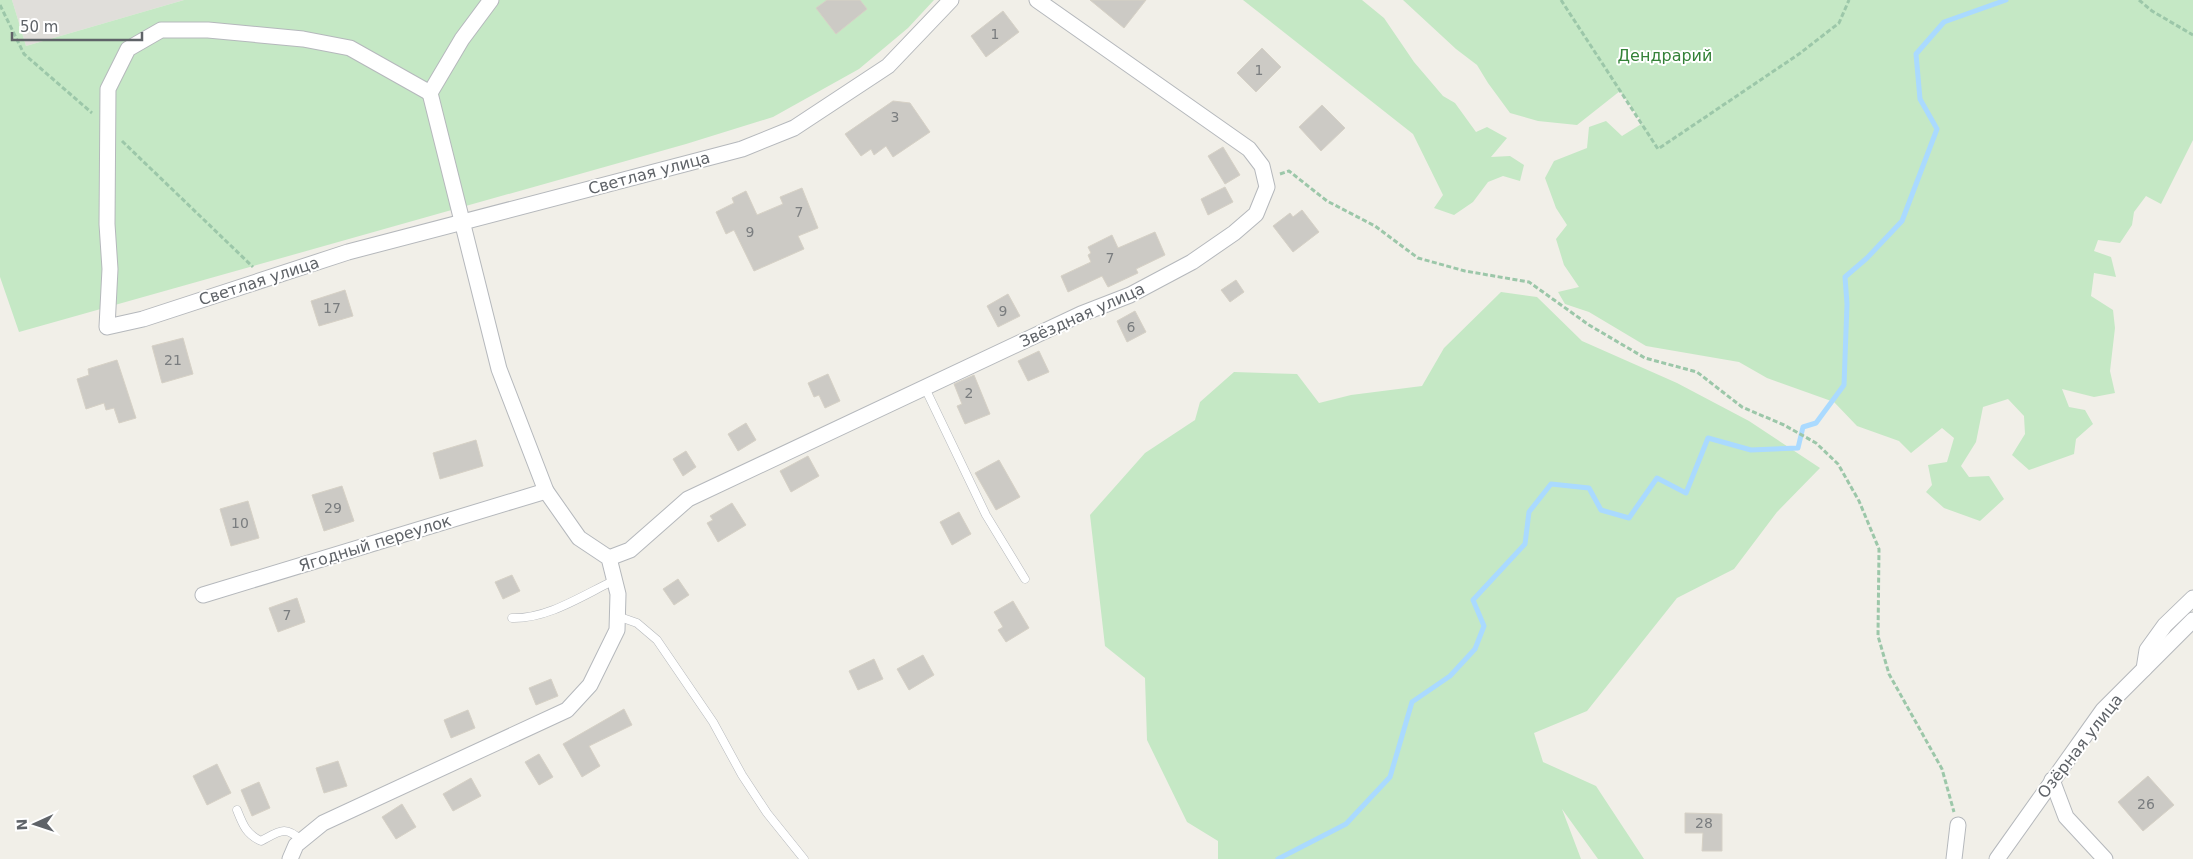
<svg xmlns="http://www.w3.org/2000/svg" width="2193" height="859" viewBox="0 0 2193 859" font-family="'DejaVu Sans',sans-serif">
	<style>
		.industrial { fill: #e0deda }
		.green { fill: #c5e8c5 }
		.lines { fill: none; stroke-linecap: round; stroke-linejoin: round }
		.stream { stroke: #aadaff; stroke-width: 5 }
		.building { fill: #cccac5; stroke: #d6d1c6 }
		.lane-casing { stroke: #b5b8bc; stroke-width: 9 }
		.street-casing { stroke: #b5b8bc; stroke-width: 17 }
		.path { stroke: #9cc7a9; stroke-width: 3; stroke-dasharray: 5 2.5; stroke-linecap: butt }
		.lane { stroke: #fff; stroke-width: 8 }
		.street { stroke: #fff; stroke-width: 15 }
		.labels { text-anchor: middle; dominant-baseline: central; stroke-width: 4; stroke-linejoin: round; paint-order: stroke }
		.number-label { font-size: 14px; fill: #7a7d7f }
		.park-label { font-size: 16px; fill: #348238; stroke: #fff }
		.street-label { font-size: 16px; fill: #5f6368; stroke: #fff }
	</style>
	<rect width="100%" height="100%" fill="#f1efe8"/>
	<!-- industrial -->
	<path class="industrial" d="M12,0H184L26,46Z"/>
	<!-- green -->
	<g class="green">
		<path d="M0,0H12L26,46L184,0H934L908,28L859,69L773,117L686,144L19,332L0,277Z"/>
		<path d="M1243,0H1362L1384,18L1414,62L1443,96L1455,103L1476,132L1487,127L1507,138L1491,157L1510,156L1524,165L1520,181L1503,176L1488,182L1473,202L1454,215L1434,208L1443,195L1413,134Z"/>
		<path d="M1403,0H2193V140L2161,204L2146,196L2134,212L2132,225L2120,243L2098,240L2094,251L2111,257L2116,277L2094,273L2091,296L2113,310L2115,328L2110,371L2115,393L2094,397L2062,389L2069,407L2085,410L2093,424L2076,439L2074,454L2029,470L2012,455L2025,434L2024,416L2008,399L1983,407L1976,442L1961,466L1969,477L1989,476L2004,499L1980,521L1944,508L1926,492L1932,485L1928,465L1947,462L1954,438L1942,428L1911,453L1899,441L1857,426L1834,402L1767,378L1739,362L1646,346L1589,312L1565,304L1558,292L1579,287L1564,265L1556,239L1567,225L1556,208L1545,178L1554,161L1587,148L1589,127L1606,121L1622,136L1643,123L1620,91L1577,125L1538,121L1510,113L1488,83L1477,65L1456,49Z"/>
		<path d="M1501,292L1537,297L1582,341L1677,383L1749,421L1820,468L1777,512L1734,569L1677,598L1587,711L1534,733L1543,762L1596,786L1644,859H1598L1562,809L1581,859H1218V841L1187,822L1147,740L1145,678L1105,646L1090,515L1145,453L1195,420L1200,402L1234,372L1297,374L1319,403L1351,395L1422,386L1444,348Z"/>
	</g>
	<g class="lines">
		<!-- stream -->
		<path class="stream" d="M1278,859L1346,824L1390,777L1412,702L1450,676L1475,649L1484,626L1473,600L1525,544L1529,512L1551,484L1589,488L1601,510L1629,518L1657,478L1686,493L1708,438L1751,450L1798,448L1803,427L1816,423L1844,385L1847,304L1845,277L1867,258L1902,221L1937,129L1920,99L1916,54L1944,22L2006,0"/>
	</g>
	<!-- building -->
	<g class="building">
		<path d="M827,0H860L867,9L836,34L816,8Z"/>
		<path d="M1090,0H1146L1124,28Z"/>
		<path d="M1003,11L1019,32L986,57L971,36Z"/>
		<path d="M1262,48L1281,67L1256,92L1237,73Z"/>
		<path d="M893,101L910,103L930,132L893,157L886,146L874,155L871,149L861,156L845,134Z"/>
		<path d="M1322,105L1345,128L1321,151L1299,127Z"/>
		<path d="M1223,147L1240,175L1225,184L1208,156Z"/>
		<path d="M1225,187L1233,202L1208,215L1201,199Z"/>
		<path d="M802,188L818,228L798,236L804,249L754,271L734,230L726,234L716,212L734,203L732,198L746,191L757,215L783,204L780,197Z"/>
		<path d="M1302,210L1319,232L1293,252L1273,226L1290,213L1293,217Z"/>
		<path d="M1155,232L1165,255L1136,269L1138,273L1108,287L1102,276L1068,292L1061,276L1091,262L1088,255L1091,253L1088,247L1112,235L1118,248Z"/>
		<path d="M1236,280L1244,292L1230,302L1221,290Z"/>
		<path d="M345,290L353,316L319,326L311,301Z"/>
		<path d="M1008,294L1020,316L998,327L987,306Z"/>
		<path d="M1135,311L1146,332L1127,342L1117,321Z"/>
		<path d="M183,338L193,374L162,383L152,346Z"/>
		<path d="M1039,351L1049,372L1028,381L1018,361Z"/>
		<path d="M117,360L136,418L119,423L114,408L106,410L104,403L86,409L77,379L89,375L88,369Z"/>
		<path d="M828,374L840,401L825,408L819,395L814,397L808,383Z"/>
		<path d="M974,375L990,414L965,424L957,406L962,404L954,384Z"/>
		<path d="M746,423L756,440L738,451L728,434Z"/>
		<path d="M476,440L483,466L440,479L433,453Z"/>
		<path d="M686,451L696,467L683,476L673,459Z"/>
		<path d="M808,456L819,476L791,492L780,471Z"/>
		<path d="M999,460L1020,497L996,510L975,473Z"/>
		<path d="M342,486L354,521L324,531L312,495Z"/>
		<path d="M248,501L259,538L231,546L220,509Z"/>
		<path d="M732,503L746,525L718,542L707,523L713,520L710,516Z"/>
		<path d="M959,512L971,534L952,545L940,522Z"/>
		<path d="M512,575L520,591L503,599L495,582Z"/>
		<path d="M678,579L689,595L674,605L663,589Z"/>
		<path d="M297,598L305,622L278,632L269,608Z"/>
		<path d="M1013,601L1029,628L1006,642L998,630L1003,627L994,612Z"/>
		<path d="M923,655L934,675L909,690L897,669Z"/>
		<path d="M874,659L883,679L858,690L849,671Z"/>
		<path d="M551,679L558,696L536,705L529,688Z"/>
		<path d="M624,709L632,725L589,746L600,766L582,777L563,744Z"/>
		<path d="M468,710L475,728L451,738L444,720Z"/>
		<path d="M539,754L553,777L539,785L525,762Z"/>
		<path d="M338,761L347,786L324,793L316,768Z"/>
		<path d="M217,764L231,793L207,805L193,776Z"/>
		<path d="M2148,776L2174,805L2143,831L2118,802Z"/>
		<path d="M471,778L481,796L453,811L443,794Z"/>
		<path d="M259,782L270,808L252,816L241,790Z"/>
		<path d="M402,804L416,827L396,839L382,817Z"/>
		<path d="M1685,813L1722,814V851H1702L1703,833H1685Z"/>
	</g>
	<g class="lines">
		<defs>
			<g id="lane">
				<path d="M925,388L986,515L1025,579"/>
				<path d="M617,616L637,623L657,640L713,722L742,775L767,813L804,859"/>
				<path d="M512,618C548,619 583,595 615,580"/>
				<path d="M237,810C243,825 246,834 261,841C280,831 285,825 302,841"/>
			</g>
			<g id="street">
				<path d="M430,93L350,48L303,39L208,30H161L128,49L108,89L107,224L110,269L107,327L143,319L348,252L742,149L794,128L888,66L951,0"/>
				<path d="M609,558L630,550L688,499L1081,314L1130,295L1192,262L1234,233L1256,214L1267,187L1262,166L1249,149L1037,0"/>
				<path d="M203,595L546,491"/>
				<path d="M2144,669L2147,650L2165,625L2193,598"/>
				<path d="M2052,780L2066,817L2105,859"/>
				<path d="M290,859L296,845L323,823L567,710L590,685L617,630L618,594L609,558L579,538L546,491L499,369L430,93L462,39L491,0"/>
				<path d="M1954,859L1958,825"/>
				<path d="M1997,859L2103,710L2193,620"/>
			</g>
		</defs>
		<!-- lane casing -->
		<use href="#lane" class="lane-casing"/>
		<!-- street casing -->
		<use href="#street" class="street-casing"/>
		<!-- path -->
		<g class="path">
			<path d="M1561,0L1658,149L1799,54L1839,23L1849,0"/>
			<path d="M2139,0L2152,11L2193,35"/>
			<path d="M0,5L24,54L92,113"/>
			<path d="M122,141L253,267"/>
			<path d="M1280,174L1289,171L1327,201L1375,226L1418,258L1465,271L1529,282L1589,325L1645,358L1697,372L1742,407L1784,425L1816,443L1838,464L1859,501L1879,549L1878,636L1889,674L1942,769L1954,812"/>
		</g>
		<!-- lane -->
		<use href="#lane" class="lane"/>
		<!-- street -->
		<use href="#street" class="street"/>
	</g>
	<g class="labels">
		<!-- number labels -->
		<g class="number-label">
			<text x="995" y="34">1</text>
			<text x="1259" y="70">1</text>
			<text x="895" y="117">3</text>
			<text x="799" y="212">7</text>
			<text x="750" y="232">9</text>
			<text x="1110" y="258">7</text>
			<text x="332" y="308">17</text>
			<text x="1003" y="311">9</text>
			<text x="1131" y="327">6</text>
			<text x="173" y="360">21</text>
			<text x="969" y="393">2</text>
			<text x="333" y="508">29</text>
			<text x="240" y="523">10</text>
			<text x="287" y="615">7</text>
			<text x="2146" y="804">26</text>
			<text x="1704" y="823">28</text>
		</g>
		<!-- park labels -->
		<g class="park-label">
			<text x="1665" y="55">Дендрарий</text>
		</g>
		<!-- street labels -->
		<g class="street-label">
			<text transform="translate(649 173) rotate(-15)">Светлая улица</text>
			<text transform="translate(259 281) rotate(-18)">Светлая улица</text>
			<text transform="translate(1082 315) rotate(-24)">Звёздная улица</text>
			<text transform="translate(375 543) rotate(-17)">Ягодный переулок</text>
			<text transform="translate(2080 746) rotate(-52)">Озёрная улица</text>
		</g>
	</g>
	<!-- north arrow -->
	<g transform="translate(35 824) rotate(267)" stroke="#ffffff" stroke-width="4" paint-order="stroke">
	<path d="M0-4L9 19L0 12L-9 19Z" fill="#5f6368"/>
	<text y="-8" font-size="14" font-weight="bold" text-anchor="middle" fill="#5f6368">N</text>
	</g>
	<!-- scale -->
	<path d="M12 32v8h130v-8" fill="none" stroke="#5f6368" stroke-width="2.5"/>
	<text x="20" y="32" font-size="15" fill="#5f6368" stroke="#ffffff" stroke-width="4" paint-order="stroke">50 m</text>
</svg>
